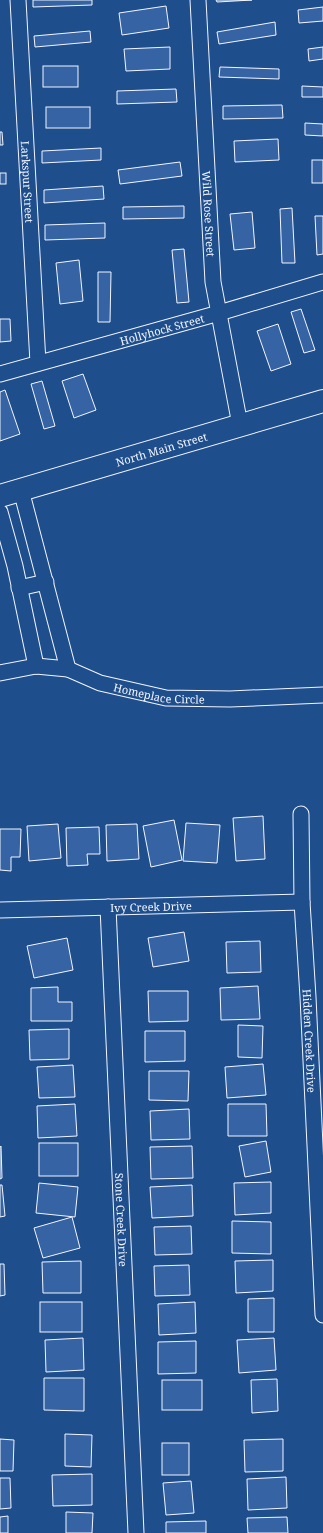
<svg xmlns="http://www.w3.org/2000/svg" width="323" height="1533" viewBox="0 0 323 1533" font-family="'Noto Serif',serif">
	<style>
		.building { fill: #3563a3; stroke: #f2f6ff }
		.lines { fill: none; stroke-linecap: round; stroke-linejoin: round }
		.minor-casing { stroke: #f2f6ff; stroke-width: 17 }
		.primary-casing { stroke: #f2f6ff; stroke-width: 24 }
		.minor { stroke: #1f4e8c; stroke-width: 15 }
		.primary { stroke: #1f4e8c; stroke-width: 22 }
		.labels { text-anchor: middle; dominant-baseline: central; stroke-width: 3; stroke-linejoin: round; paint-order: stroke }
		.street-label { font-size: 11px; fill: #f2f6ff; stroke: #1f4e8c }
	</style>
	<rect width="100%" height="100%" fill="#1f4e8c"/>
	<!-- building -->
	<g class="building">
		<path d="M33,0H92V5L33,7Z"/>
		<path d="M216,0H252L217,2Z"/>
		<path d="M166,6L169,28L122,35L119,13Z"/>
		<path d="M323,7V21L299,23L298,10Z"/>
		<path d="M275,22L276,35L219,44L217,32Z"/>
		<path d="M90,31L91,42L35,47L34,36Z"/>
		<path d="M170,47V69L126,71L124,49Z"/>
		<path d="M323,47V59L309,61L308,49Z"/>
		<rect x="43" y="66" width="35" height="21"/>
		<path d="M220,67L279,69V79L219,77Z"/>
		<path d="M302,86L323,87V97H302Z"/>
		<path d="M176,89L177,102L117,104V91Z"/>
		<path d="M282,105L283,118L223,119V106Z"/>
		<rect x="46" y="107" width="44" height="21"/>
		<path d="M305,123L323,124V136L305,135Z"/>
		<path d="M0,132H2L3,145H0Z"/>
		<path d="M278,139L279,160L235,162L234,141Z"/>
		<path d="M101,148V160L42,163V151Z"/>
		<rect x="312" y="160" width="11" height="23"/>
		<path d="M180,162L182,176L120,184L118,170Z"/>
		<rect x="0" y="173" width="6" height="11"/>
		<path d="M103,186L104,199L44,203V190Z"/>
		<path d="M184,206V218L123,219V207Z"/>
		<path d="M292,208L295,263H282L280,209Z"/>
		<path d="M252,212L255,248L234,250L230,214Z"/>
		<path d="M315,216H323V254L317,255Z"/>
		<path d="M105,223V238L45,240V225Z"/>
		<path d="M184,249L189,302L177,303L172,250Z"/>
		<path d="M79,260L83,301L60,304L56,263Z"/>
		<path d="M98,272H111L110,322H98Z"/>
		<path d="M301,309L315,350L304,353L291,312Z"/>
		<path d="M0,319H10L11,341L0,342Z"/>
		<path d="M278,324L291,364L271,371L257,331Z"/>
		<path d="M83,374L96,410L74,418L62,381Z"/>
		<path d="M42,381L55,426L44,429L31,384Z"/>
		<path d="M5,390L20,434L0,441V392Z"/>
		<path d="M263,816L265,859L236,861L233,818Z"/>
		<path d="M174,820L182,860L151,867L143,826Z"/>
		<path d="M186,823L220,825L217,863L183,861Z"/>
		<path d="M58,824L61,858L29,861L27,826Z"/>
		<path d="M137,824L139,859L107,861L106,825Z"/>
		<path d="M99,827L100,854H87L88,865L67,866L66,828Z"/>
		<path d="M0,829H21L20,857H11V871L0,870Z"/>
		<path d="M184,932L189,961L153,967L148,938Z"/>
		<path d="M67,938L73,970L34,978L27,946Z"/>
		<path d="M260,941L261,972L227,973L226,942Z"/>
		<path d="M258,986L260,1019L221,1020L220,988Z"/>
		<path d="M58,987V1002H72V1021H31V988Z"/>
		<path d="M148,991H188V1021L149,1022Z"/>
		<path d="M238,1025L263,1026L262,1058L238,1057Z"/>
		<path d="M69,1029V1059L30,1060L29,1030Z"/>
		<path d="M145,1031H185V1061L145,1062Z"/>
		<path d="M263,1064L266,1095L227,1098L225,1067Z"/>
		<path d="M73,1065L75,1097L39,1098L37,1067Z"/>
		<path d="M149,1071H189L188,1101L149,1100Z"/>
		<path d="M75,1104L77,1136L38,1138L37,1106Z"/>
		<path d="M228,1104H266L267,1136H228Z"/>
		<path d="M189,1109L190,1139L151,1140L150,1111Z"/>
		<path d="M266,1141L271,1172L245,1177L239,1146Z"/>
		<rect x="39" y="1143" width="39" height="33"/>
		<path d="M1,1146L2,1178L0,1179V1147Z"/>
		<path d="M192,1146L193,1178L151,1179L150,1147Z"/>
		<path d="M271,1182V1213L235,1215L234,1183Z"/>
		<path d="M39,1183L78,1187L75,1217L36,1213Z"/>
		<path d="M0,1185H2L5,1216L0,1217Z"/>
		<path d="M192,1185L193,1216L152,1218L150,1187Z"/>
		<path d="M72,1217L80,1248L43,1258L34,1228Z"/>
		<path d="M232,1221L271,1222V1254L232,1253Z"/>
		<path d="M191,1226L192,1254L155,1255L154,1227Z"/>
		<path d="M273,1260V1291L236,1293L235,1261Z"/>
		<path d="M81,1261V1293H43L42,1262Z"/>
		<path d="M0,1264H4L5,1295L0,1296Z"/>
		<path d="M189,1265L190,1295L155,1296L154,1266Z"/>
		<path d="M274,1298V1332H248V1299Z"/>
		<rect x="40" y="1302" width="42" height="30"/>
		<path d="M195,1302L196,1333L159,1335L158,1304Z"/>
		<path d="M83,1338L84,1370L46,1372L45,1340Z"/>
		<path d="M274,1338L276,1370L239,1373L237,1340Z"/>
		<path d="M196,1341V1373L158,1374V1342Z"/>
		<path d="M44,1378H84V1411L44,1410Z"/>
		<path d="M277,1379L278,1411L252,1413L251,1380Z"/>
		<rect x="162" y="1380" width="40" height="30"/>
		<path d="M65,1434L92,1435L91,1467L65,1466Z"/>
		<path d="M0,1439L14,1440L13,1471H0Z"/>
		<path d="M283,1439V1471L245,1472L244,1440Z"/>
		<rect x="162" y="1443" width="27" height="32"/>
		<path d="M92,1474V1505L53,1506L52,1475Z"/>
		<path d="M286,1477L287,1508L248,1510L247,1479Z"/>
		<path d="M0,1478H10L11,1508L0,1509Z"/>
		<path d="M191,1481L194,1513L166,1515L163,1483Z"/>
		<path d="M66,1512L93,1513L92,1533H66Z"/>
		<path d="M8,1516V1533H0V1517Z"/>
		<path d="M287,1517L288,1533H248L247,1518Z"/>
		<path d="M206,1521V1533H166V1522Z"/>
	</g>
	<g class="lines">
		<defs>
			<g id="minor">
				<path id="s1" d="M18,0L38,363"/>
				<path id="s2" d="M198,0L213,282L240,425"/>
				<path id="s3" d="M0,374L219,313L323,282"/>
				<path d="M21,490L68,669"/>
				<path d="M0,512L15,566L36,666"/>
				<path d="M19,588L46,582"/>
				<path id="s4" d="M0,673L36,666L68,669L100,683L166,698L230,699L323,695"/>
				<path id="s5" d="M301,814L302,902L308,997L323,1315"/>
				<path id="s6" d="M108,907L136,1533"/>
				<path id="s7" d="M0,910L302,902"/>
			</g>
			<g id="primary">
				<path id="s8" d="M0,496L323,401"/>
			</g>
		</defs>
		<!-- minor casing -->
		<use href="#minor" class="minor-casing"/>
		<!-- primary casing -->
		<use href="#primary" class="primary-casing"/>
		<!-- minor -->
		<use href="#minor" class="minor"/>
		<!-- primary -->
		<use href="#primary" class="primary"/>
	</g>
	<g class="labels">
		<!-- street labels -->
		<g class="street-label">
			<text stroke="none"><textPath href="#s1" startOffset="182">Larkspur Street</textPath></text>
			<text stroke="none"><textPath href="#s2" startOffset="214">Wild Rose Street</textPath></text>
			<text stroke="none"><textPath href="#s3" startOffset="168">Hollyhock Street</textPath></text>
			<text stroke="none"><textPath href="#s8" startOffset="168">North Main Street</textPath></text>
			<text stroke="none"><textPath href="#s4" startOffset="164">Homeplace Circle</textPath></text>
			<text stroke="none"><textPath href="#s7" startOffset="151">Ivy Creek Drive</textPath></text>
			<text stroke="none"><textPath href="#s5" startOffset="227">Hidden Creek Drive</textPath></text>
			<text stroke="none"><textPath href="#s6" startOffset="313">Stone Creek Drive</textPath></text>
		</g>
	</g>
</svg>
